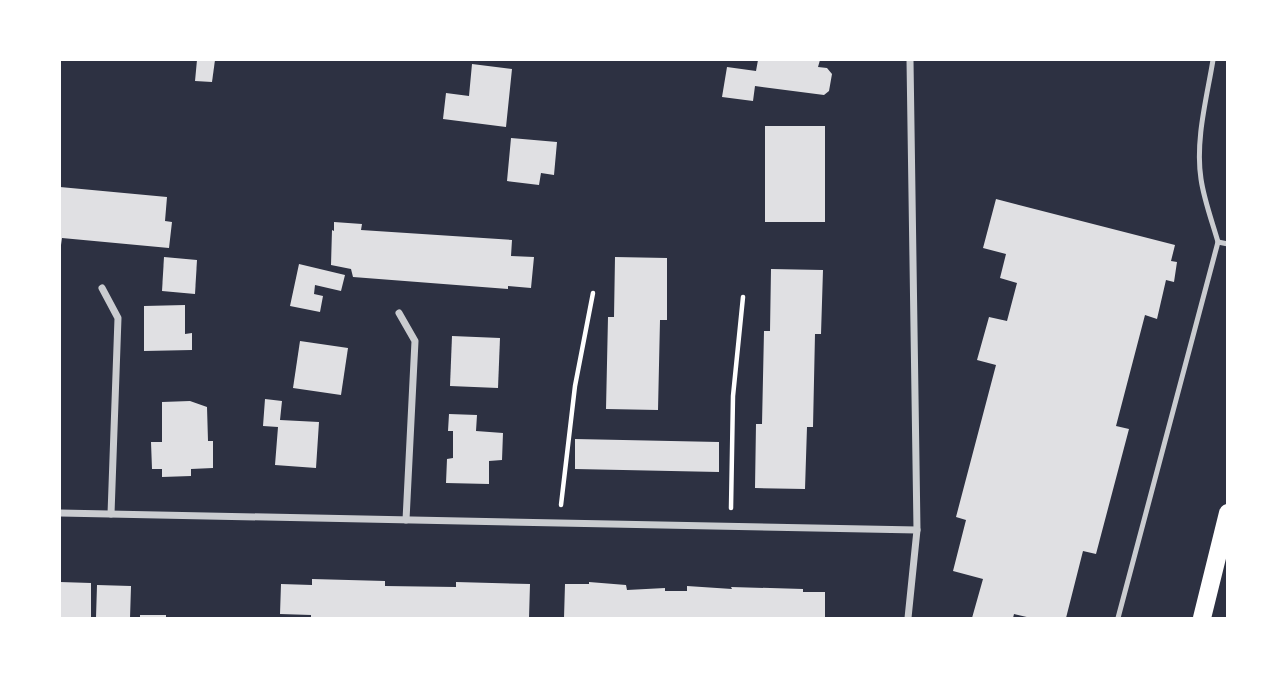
<svg xmlns="http://www.w3.org/2000/svg" width="1287" height="678" viewBox="0 0 1287 678" font-family="'DM Sans',sans-serif">
	<style>
		.building { fill: #e0e0e3 }
		.lines { fill: none; stroke-linecap: round; stroke-linejoin: round }
		.path { stroke: #fff; stroke-width: 4.5 }
		.service { stroke: #caccd0; stroke-width: 5 }
		.minor { stroke: #caccd0; stroke-width: 7 }
		.primary { stroke: #fff; stroke-width: 18 }
	</style>
	<rect width="100%" height="100%" fill="#2d3142"/>
	<!-- building -->
	<g class="building">
		<path d="M197,60H215L212,82L195,81Z"/>
		<path d="M758,60H820L818,67L827,68L832,74L829,91L824,95L755,86L753,101L722,97L727,67L756,71Z"/>
		<path d="M472,64L512,69L506,127L443,119L446,93L469,96Z"/>
		<rect x="765" y="126" width="60" height="96"/>
		<path d="M511,138L557,142L554,175L541,173L539,185L507,181Z"/>
		<path d="M60,187L167,197L165,221L172,222L169,248L62,238L61,245H60Z"/>
		<path d="M996,199L1175,245L1171,261L1177,262L1174,282L1166,280L1157,319L1145,315L1116,426L1129,429L1096,554L1083,551L1066,618H1031L1014,614L1013,618H972L983,579L953,571L966,520L956,517L996,365L977,360L989,317L1007,321L1017,283L1000,278L1006,254L983,248Z"/>
		<path d="M334,222L362,224L361,230L512,240L511,256L534,257L531,288L508,286V289L353,277L351,269L331,265L332,230L334,231Z"/>
		<path d="M164,257L197,260L195,294L162,291Z"/>
		<path d="M615,257L667,258V320H660L658,410L606,409L608,317H614Z"/>
		<path d="M299,264L345,275L341,291L315,285L314,294L323,296L320,312L290,306Z"/>
		<path d="M771,269L823,270L821,334H815L813,427H807L805,489L755,488L756,424H762L764,331H770Z"/>
		<path d="M185,305V334L192,333V350L144,351V306Z"/>
		<path d="M452,336L500,338L498,388L450,386Z"/>
		<path d="M300,341L348,348L341,395L293,388Z"/>
		<path d="M265,399L282,401L280,420L319,422L316,468L275,465L278,427L263,426Z"/>
		<path d="M190,401L207,407L208,441H213V468L191,469V476L162,477V469H152L151,442H162V402Z"/>
		<path d="M449,414L477,415L476,431L503,433L502,460L489,461V484L446,483L447,459L453,458V431H448Z"/>
		<path d="M575,439L719,442V472L575,469Z"/>
		<path d="M312,579L385,581V586L456,587V582L530,584L529,618H311V615L280,614L281,584L312,585Z"/>
		<path d="M60,582L91,583V618H60Z"/>
		<path d="M589,582L626,585L627,590L665,588V591H687V586L732,589L731,587L803,589V592H825V618H564L565,584H589Z"/>
		<path d="M97,585L131,586L130,618H96Z"/>
		<rect x="140" y="615" width="26" height="3"/>
	</g>
	<g class="lines">
		<!-- path -->
		<g class="path">
			<path d="M561,505L575,386L593,293"/>
			<path d="M731,508L733,396L743,297"/>
		</g>
		<!-- service -->
		<g class="service">
			<path d="M1213,60C1207,97 1195,140 1201,179C1204,200 1212,221 1218,242"/>
			<path d="M1118,618L1218,242L1228,244"/>
		</g>
		<!-- minor -->
		<g class="minor">
			<path d="M102,288L118,318L111,514"/>
			<path d="M399,313L415,341L406,520"/>
			<path d="M60,513L917,530"/>
			<path d="M908,618L917,530L910,60"/>
		</g>
		<!-- primary -->
		<path class="primary" d="M1202,618L1228,513"/>
	</g>
	<!-- border -->
	<rect width="1287" height="678" fill="none" stroke="#ffffff" stroke-width="122"/>
</svg>
